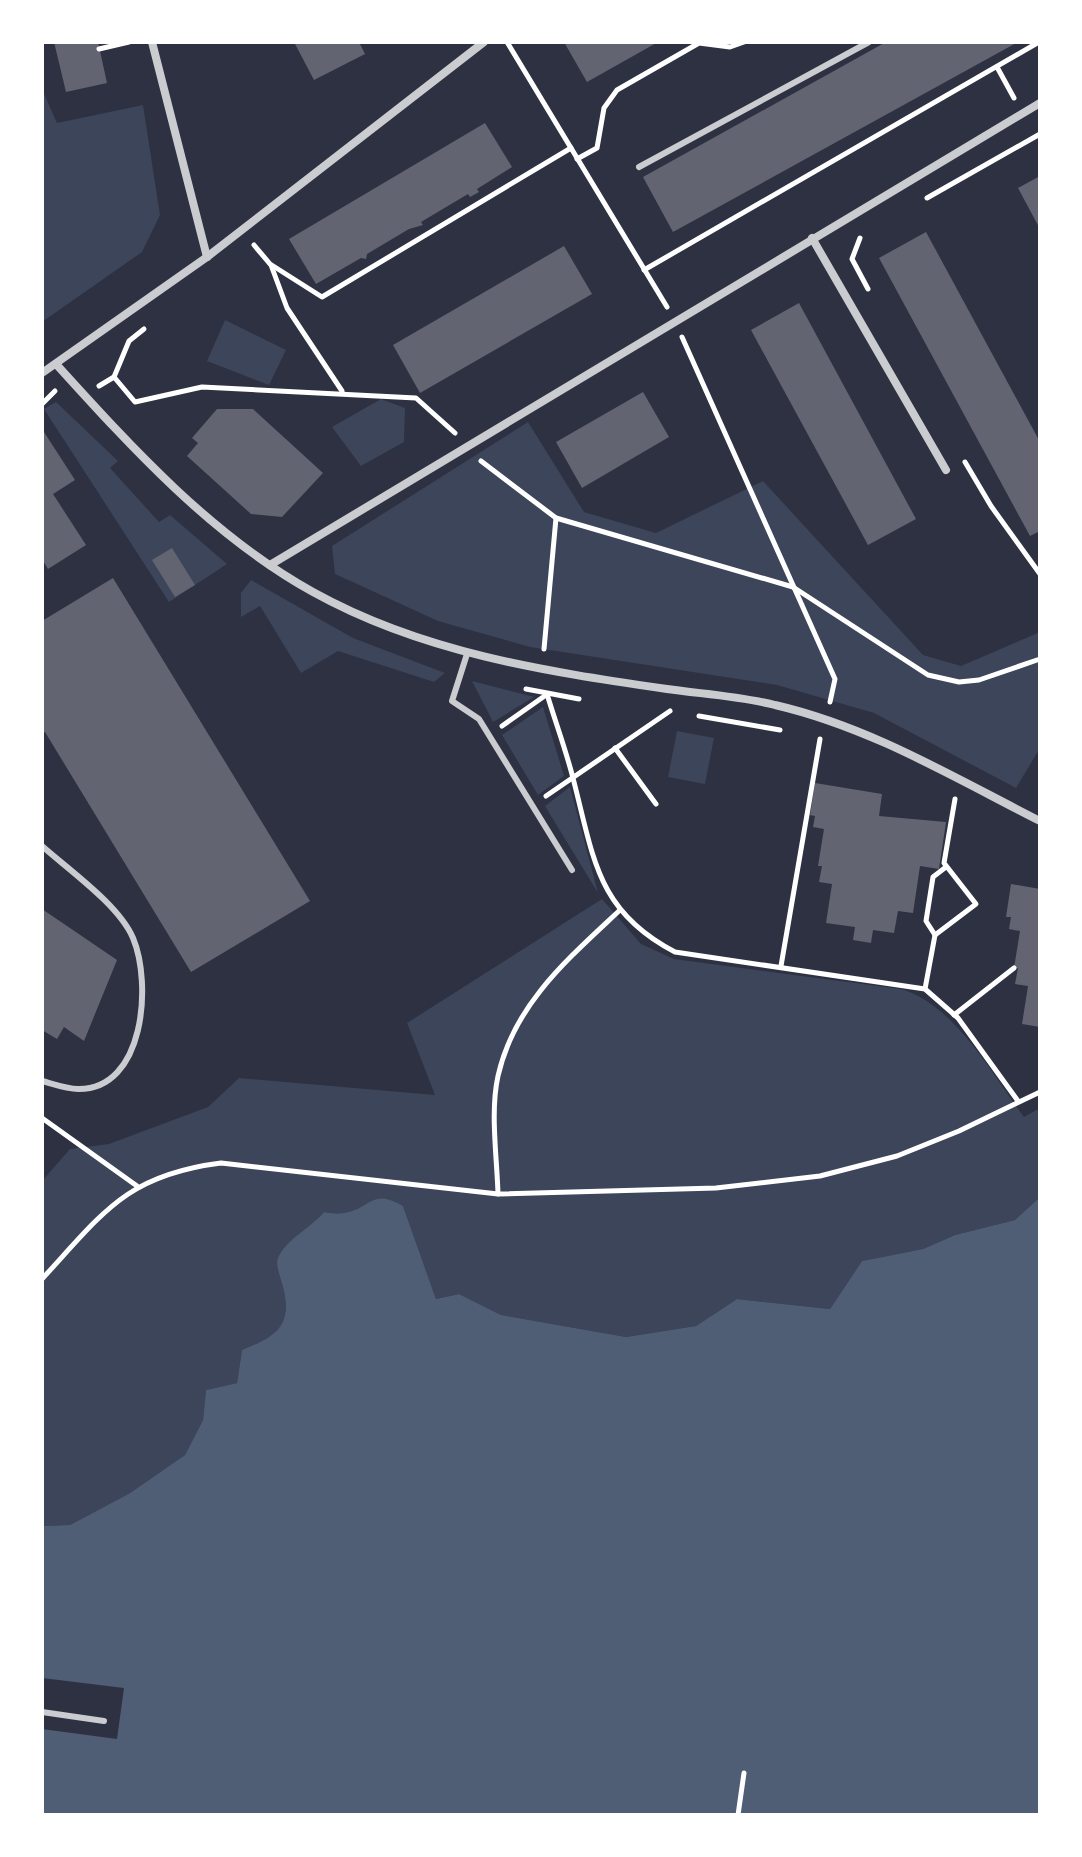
<svg xmlns="http://www.w3.org/2000/svg" width="1082" height="1857" viewBox="0 0 1082 1857" font-family="'Exo 2',sans-serif">
	<style>
		.green { fill: #3c4559 }
		.water { fill: #4f5d75 }
		.building { fill: #626471 }
		.lines { fill: none; stroke-linecap: round; stroke-linejoin: round }
		.path { stroke: #fff; stroke-width: 5 }
		.service { stroke: #caccd0; stroke-width: 6 }
		.minor { stroke: #caccd0; stroke-width: 8 }
	</style>
	<rect width="100%" height="100%" fill="#2d3142"/>
	<!-- green -->
	<g class="green">
		<path d="M42,89L57,123L143,105L160,215L142,252L42,322Z"/>
		<path d="M225,320L286,350L269,385L207,361Z"/>
		<path d="M381,399L405,408L404,442L361,466L332,427Z"/>
		<path d="M56,402L118,461L110,468L159,522L170,515L227,564L169,602L44,409Z"/>
		<path d="M528,422L584,512L656,533L763,481L923,655L961,666L1040,632V748L1016,788L874,713L777,685L530,647L438,621L335,574L332,546Z"/>
		<path d="M251,580L353,638L445,673L434,682L338,651L301,673L260,606L241,617V593Z"/>
		<path d="M472,681L534,697L493,722Z"/>
		<path d="M543,707L564,776L538,795L502,735Z"/>
		<path d="M677,731L714,738L705,784L668,777Z"/>
		<path d="M570,787L598,893L545,806Z"/>
		<path d="M602,899L641,944L674,959L901,989C954,1004 992,1074 1024,1117L1040,1108V1197L1015,1220L955,1235L923,1249L862,1261L830,1309L737,1299L696,1326L626,1337L501,1315L459,1294L436,1299L403,1206C371,1188 370,1210 343,1213C337,1214 330,1213 324,1212C312,1227 280,1244 277,1262C277,1269 281,1280 283,1287C293,1327 275,1336 242,1350L237,1383L206,1390L203,1420L185,1455L130,1493L70,1525L42,1526V1181L70,1149L109,1144L208,1107L239,1078L435,1095L407,1023Z"/>
	</g>
	<!-- water -->
	<path class="water" d="M1040,1197V1815H42V1729L117,1739L124,1688L42,1678V1526L70,1525L130,1493L185,1455L203,1420L206,1390L237,1383L242,1350C275,1336 293,1327 283,1287C281,1280 277,1269 277,1262C280,1243 312,1227 324,1212C330,1213 337,1214 343,1213C370,1210 371,1187 403,1206L436,1299L459,1294L501,1315L626,1337L696,1326L737,1299L830,1309L862,1261L923,1249L955,1235L1015,1220Z"/>
	<!-- building -->
	<g class="building">
		<path d="M54,42H98L107,83L66,92Z"/>
		<path d="M294,42H359L365,54L314,80Z"/>
		<path d="M564,42H658L587,82Z"/>
		<path d="M886,42H1018L673,232L643,177Z"/>
		<path d="M485,123L512,167L477,189L479,192L470,197L468,194L421,222L423,225L409,229L367,254L366,259L361,258L316,284L289,239Z"/>
		<path d="M1040,176V229L1018,188Z"/>
		<path d="M926,232L1040,442V531L1030,536L879,258Z"/>
		<path d="M564,246L592,294L420,393L393,345Z"/>
		<path d="M799,303L916,519L868,545L751,330Z"/>
		<path d="M643,392L669,437L582,488L556,442Z"/>
		<path d="M217,409H253L323,473L282,517L251,514L187,456L198,443L192,438Z"/>
		<path d="M44,432L75,480L53,494L86,545L48,569L42,559Z"/>
		<path d="M172,548L195,585L175,597L152,560Z"/>
		<path d="M113,578L310,901L191,972L45,732L42,734V621Z"/>
		<path d="M815,783L882,794L879,816L946,822L939,869L920,866L913,913L898,911L894,933L873,930L871,943L853,940L855,927L826,923L832,884L819,882L822,866H818L824,829L813,827L815,816L810,815Z"/>
		<path d="M1011,884L1040,889V1027L1022,1024L1028,986L1015,984L1018,968H1014L1020,931L1009,929L1011,917H1006Z"/>
		<path d="M42,909L117,960L84,1041L64,1027L57,1039L42,1030Z"/>
	</g>
	<g class="lines">
		<!-- path -->
		<g class="path">
			<path d="M507,42L667,307"/>
			<path d="M99,49L129,42"/>
			<path d="M997,67L1014,98"/>
			<path d="M577,159L597,148L604,108L617,90L699,43L730,47L744,42"/>
			<path d="M927,198L1040,134"/>
			<path d="M860,238L852,259L868,289"/>
			<path d="M254,245L270,264L322,297L571,148"/>
			<path d="M271,265L287,308L342,391"/>
			<path d="M644,270L1039,42"/>
			<path d="M682,337L835,679L830,702"/>
			<path d="M114,377L129,341L144,329"/>
			<path d="M99,386L114,377L135,402L202,387L416,398L455,433"/>
			<path d="M42,404L55,391"/>
			<path d="M481,461L556,518L793,587L928,675L959,682L979,680L1040,659"/>
			<path d="M965,462L991,506L1040,574"/>
			<path d="M544,649L556,518"/>
			<path d="M526,689L579,699"/>
			<path d="M547,694C556,724 567,753 574,782C594,860 598,912 675,952L925,989L958,1018L1018,1101"/>
			<path d="M699,716L780,730"/>
			<path d="M502,726L546,695"/>
			<path d="M615,748L656,804"/>
			<path d="M546,796L670,711"/>
			<path d="M935,935L926,921L933,877L946,867"/>
			<path d="M781,966L820,739"/>
			<path d="M925,989L935,935L976,904L944,863L955,799"/>
			<path d="M954,1015L1014,968"/>
			<path d="M42,1118L137,1186"/>
			<path d="M498,1194C497,1157 490,1112 498,1076C514,1004 569,958 620,910"/>
			<path d="M42,1279C103,1213 126,1175 221,1163L498,1194L716,1188L820,1176L897,1156L959,1131L1040,1092"/>
			<path d="M738,1815L744,1773"/>
		</g>
		<!-- service -->
		<g class="service">
			<path d="M639,167L869,42"/>
			<path d="M467,654L452,701L479,719L572,870"/>
			<path d="M42,846C69,870 119,905 133,938C152,983 145,1090 78,1089C67,1089 53,1084 42,1081"/>
			<path d="M42,1712L104,1721"/>
		</g>
		<!-- minor -->
		<g class="minor">
			<path d="M152,42L207,257"/>
			<path d="M812,238L946,470"/>
			<path d="M56,364C133,449 212,536 313,592C423,653 544,671 667,689C702,694 740,696 775,705C870,727 953,777 1040,821"/>
			<path d="M42,373L207,257L484,42"/>
			<path d="M270,565L1040,103"/>
		</g>
	</g>
	<!-- border -->
	<rect width="1082" height="1857" fill="none" stroke="#ffffff" stroke-width="88"/>
</svg>
